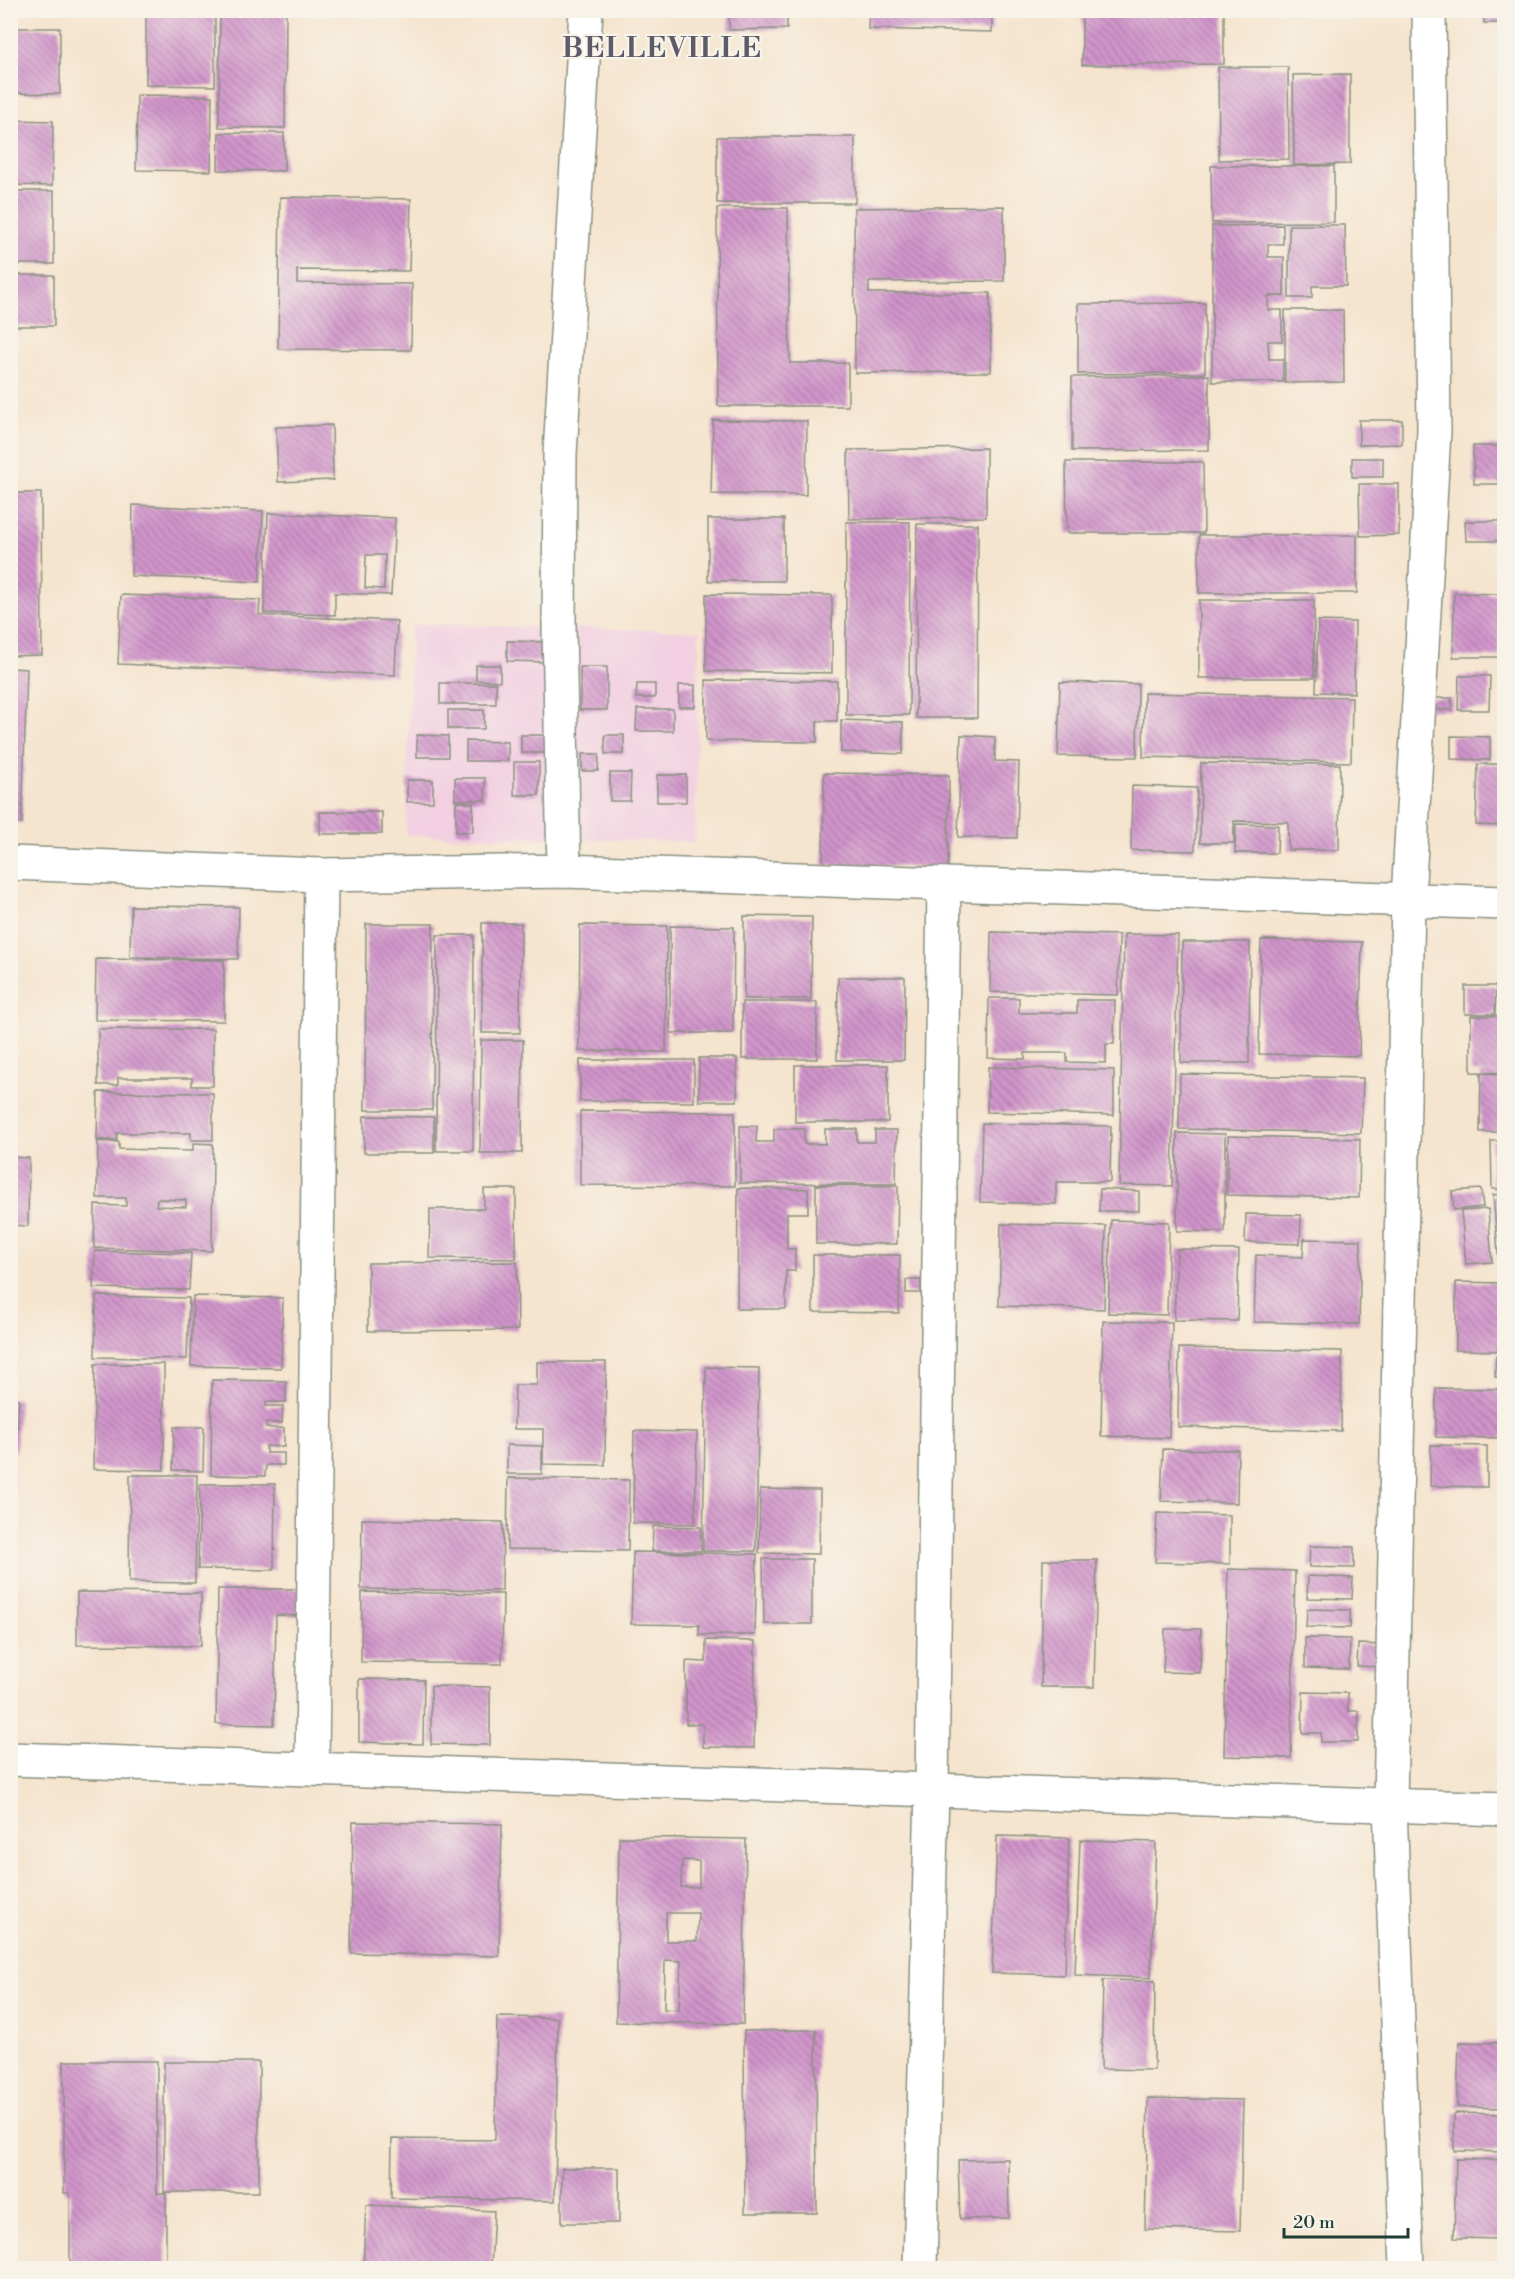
<svg xmlns="http://www.w3.org/2000/svg" width="1515" height="2279" viewBox="0 0 1515 2279" font-family="'Libre Bodoni',serif">
	<style>
		.built { fill: #f2cfe1 }
		.building { fill: url(#building-back-hatch); fill-rule: evenodd }
		.lines { fill: none; stroke-linecap: round; stroke-linejoin: round }
		.minor-casing { stroke: #8a9081; stroke-width: 36 }
		.minor { stroke: #fff; stroke-width: 33 }
		.labels { text-anchor: middle; dominant-baseline: central; stroke-width: 4.5; stroke-linejoin: round; paint-order: stroke }
		.district-label { font-size: 28px; font-weight: bold; letter-spacing: 1.5px; fill: #5d5b69; stroke: #f7f3e8 }
	</style>
	<defs>
		<pattern id="building-back-hatch" width="6" height="6" patternUnits="userSpaceOnUse" patternTransform="scale(1.5)"><rect width="6" height="6" fill="#d194cb"/><path d="M-1 5l2 2M0 0l6 6M5-1l2 2" fill="none" stroke="#a97aa6"/></pattern>
	</defs>
	<rect width="100%" height="100%" fill="#f7f3e8"/>
	<filter id="ink" filterUnits="userSpaceOnUse"><feTurbulence type="fractalNoise" baseFrequency=".0167" numOctaves="2"/><feDisplacementMap in="SourceGraphic" scale="12" xChannelSelector="R" yChannelSelector="G"/><feConvolveMatrix kernelMatrix="1 2 1 2 8 2 1 2 1" color-interpolation-filters="sRGB"/></filter>
	<filter id="wash" filterUnits="userSpaceOnUse"><feTurbulence type="fractalNoise" baseFrequency=".008" numOctaves="4" result="noise"/><feDisplacementMap in="SourceGraphic" scale="24" xChannelSelector="R" yChannelSelector="G"/><feGaussianBlur stdDeviation="1.35" result="paint"/><feColorMatrix in="noise" values="0 0 0 0 0 0 0 0 0 0 0 0 0 0 0 0 0 1.4 0 .05"/><feComposite in="paint" operator="in"/></filter>
	<g filter="url(#wash)">
		<rect width="100%" height="100%" fill="#f5e4ce"/>
		<!-- built -->
		<path class="built" d="M411,624L699,631L695,842L406,835Z"/>
		<g id="blocks">
			<!-- building -->
			<g class="building">
				<path d="M146,10H215V86L146,85Z"/>
				<path d="M220,10H286L285,128L219,127Z"/>
				<path d="M729,10H787V29L729,30Z"/>
				<path d="M869,10H992V32L868,29Z"/>
				<path d="M1082,10H1224V64L1082,65Z"/>
				<rect x="1484" y="10" width="20" height="13"/>
				<path d="M10,28H60V94L10,93Z"/>
				<path d="M1218,67H1288L1289,159L1219,160Z"/>
				<path d="M1350,74V164L1294,165L1293,75Z"/>
				<path d="M137,95L212,96L211,171L136,170Z"/>
				<path d="M10,120L53,121L52,186L10,185Z"/>
				<path d="M219,133H284V171L218,170Z"/>
				<rect x="717" y="137" width="138" height="66"/>
				<path d="M1211,166H1334V222L1212,223Z"/>
				<rect x="10" y="191" width="44" height="73"/>
				<path d="M280,197L411,199L409,271L297,270V283L412,284L411,350L278,349Z"/>
				<path d="M1004,206V281L869,282V293H990L991,372L855,373L854,208Z"/>
				<path d="M717,208H788L790,363H848V406H718Z"/>
				<path d="M1283,225V244H1268V257H1284V296H1268V310H1282V341H1268L1269,359H1283V382H1212V226Z"/>
				<path d="M1289,225H1345L1346,286H1312V298H1289Z"/>
				<rect x="10" y="275" width="44" height="51"/>
				<path d="M1205,303V373L1078,374V304Z"/>
				<path d="M1285,310H1343L1344,382L1285,383Z"/>
				<path d="M1209,375V450L1072,451V377Z"/>
				<path d="M713,420L807,421L806,495L711,494Z"/>
				<path d="M1359,420H1402V444L1359,445Z"/>
				<path d="M332,425L333,480L278,482L276,427Z"/>
				<path d="M1473,446H1504V484H1474Z"/>
				<path d="M986,448V517L849,519L848,450Z"/>
				<rect x="1352" y="458" width="31" height="19"/>
				<path d="M1066,462H1203L1204,533H1067Z"/>
				<path d="M1359,484H1399V535L1360,536Z"/>
				<path d="M10,493H41L42,655L10,656Z"/>
				<path d="M133,505L263,511L260,582L131,576Z"/>
				<path d="M268,513L395,518L391,595L335,593V615L264,613ZM366,555H385L384,589L365,588Z"/>
				<rect x="708" y="519" width="76" height="62"/>
				<path d="M1465,521H1502V541H1466Z"/>
				<path d="M846,522H910L909,715H846Z"/>
				<path d="M917,524H978L977,718H916Z"/>
				<rect x="1199" y="535" width="158" height="58"/>
				<path d="M1454,593L1500,594L1499,657H1453Z"/>
				<path d="M706,594L832,595V673L706,671Z"/>
				<path d="M121,595L260,600L259,615L397,621L395,675L118,664Z"/>
				<rect x="1199" y="600" width="115" height="78"/>
				<path d="M1318,621L1355,622L1354,693L1316,692Z"/>
				<path d="M507,641L546,642V662L507,661Z"/>
				<path d="M476,665H500V681L476,680Z"/>
				<rect x="580" y="667" width="27" height="43"/>
				<path d="M10,668L27,669L22,823H10Z"/>
				<path d="M1459,676H1490L1489,710H1458Z"/>
				<path d="M706,680L837,681V721H817V742L706,741Z"/>
				<path d="M1060,682L1138,684L1137,757L1058,756Z"/>
				<rect x="440" y="683" width="56" height="21"/>
				<path d="M637,684H655V698H636Z"/>
				<rect x="679" y="685" width="16" height="22"/>
				<path d="M1144,693L1352,697L1351,762L1143,757Z"/>
				<rect x="1430" y="698" width="22" height="12"/>
				<path d="M637,709H673V731H636Z"/>
				<rect x="448" y="710" width="36" height="19"/>
				<path d="M841,720L903,722V754L841,752Z"/>
				<path d="M417,735L448,736V757H417Z"/>
				<rect x="521" y="735" width="24" height="18"/>
				<rect x="605" y="735" width="19" height="19"/>
				<path d="M961,735L995,737V761L1019,762L1017,838L958,837Z"/>
				<path d="M1451,736L1490,737V760L1451,759Z"/>
				<path d="M466,741L508,742V761H466Z"/>
				<path d="M582,754H599L598,771H582Z"/>
				<rect x="514" y="762" width="25" height="33"/>
				<path d="M1201,763L1340,764L1339,850H1288V822L1234,821V843H1200Z"/>
				<path d="M1478,764H1504V826L1476,825Z"/>
				<path d="M610,773H631L630,801H610Z"/>
				<path d="M824,773L949,775L948,867L823,865Z"/>
				<rect x="657" y="775" width="29" height="27"/>
				<rect x="455" y="778" width="30" height="22"/>
				<rect x="407" y="780" width="26" height="22"/>
				<path d="M1132,786L1197,788L1195,851L1131,850Z"/>
				<path d="M456,802L473,803V832H456Z"/>
				<rect x="320" y="812" width="62" height="22"/>
				<path d="M1236,824L1278,825L1277,853H1235Z"/>
				<path d="M131,906L239,907L238,959L130,957Z"/>
				<path d="M744,916L812,917L811,999H744Z"/>
				<path d="M482,923H521L520,1033H482Z"/>
				<path d="M366,924H433L432,1110H365Z"/>
				<path d="M580,925L667,926L666,1052L579,1051Z"/>
				<path d="M670,926L734,927L733,1033H670Z"/>
				<path d="M991,932L1119,935L1118,995L990,992Z"/>
				<path d="M1124,934L1178,935L1172,1186L1119,1185Z"/>
				<path d="M437,935H474L473,1151H436Z"/>
				<path d="M1261,940L1362,942L1359,1056L1259,1054Z"/>
				<path d="M1182,942H1250L1249,1063H1181Z"/>
				<rect x="1502" y="947" width="2" height="58"/>
				<path d="M96,959L224,960V1021L95,1020Z"/>
				<path d="M838,977H905L904,1060H837Z"/>
				<path d="M1465,986H1496L1495,1014H1465Z"/>
				<path d="M989,998H1019V1013H1077V1000H1115L1114,1044H1106V1063L1067,1062V1053H1025V1059L988,1058Z"/>
				<rect x="742" y="1002" width="75" height="57"/>
				<path d="M1471,1016H1504V1073L1471,1072Z"/>
				<path d="M98,1029H213V1086H192V1078H118V1085H98Z"/>
				<path d="M481,1040H523L522,1153H480Z"/>
				<rect x="699" y="1058" width="38" height="43"/>
				<path d="M580,1060H694V1102L580,1101Z"/>
				<rect x="795" y="1065" width="93" height="57"/>
				<path d="M988,1067L1114,1070V1115L987,1112Z"/>
				<path d="M1481,1073L1504,1074V1132H1480Z"/>
				<path d="M1180,1074L1363,1078L1361,1133L1179,1129Z"/>
				<path d="M98,1092L213,1093V1140H191V1133H117V1140H97Z"/>
				<path d="M580,1111L735,1112V1186L580,1185Z"/>
				<path d="M364,1116L434,1117V1153H364Z"/>
				<path d="M982,1123L1111,1126L1110,1182H1056V1204L980,1202Z"/>
				<path d="M740,1126H757L756,1142H774V1129H804V1144H825V1129H857V1142H875V1130H897L896,1184L740,1183Z"/>
				<path d="M1177,1133L1225,1134V1232L1177,1231Z"/>
				<path d="M1228,1136L1360,1139L1359,1198L1227,1195Z"/>
				<path d="M98,1141L119,1142V1149L193,1151V1143L213,1144L212,1251L94,1248L95,1205L126,1206V1198H97ZM157,1199L186,1200V1207L156,1206Z"/>
				<path d="M1491,1141H1504V1189H1492Z"/>
				<path d="M10,1157L29,1158L28,1226L10,1225Z"/>
				<path d="M816,1185L898,1186L897,1244H816Z"/>
				<path d="M738,1188L808,1189V1213H787V1249H795V1271H786V1309H737Z"/>
				<path d="M484,1189H516V1259L429,1258L430,1209H484Z"/>
				<path d="M1100,1189L1139,1191V1211H1099Z"/>
				<path d="M1481,1189L1483,1207L1454,1210L1452,1191Z"/>
				<path d="M1504,1194V1263L1499,1264L1493,1195Z"/>
				<path d="M1488,1209L1492,1262L1466,1264L1461,1211Z"/>
				<path d="M1246,1214L1301,1215L1300,1244L1245,1242Z"/>
				<path d="M1111,1220L1169,1222L1167,1315L1108,1313Z"/>
				<path d="M1001,1224L1106,1226L1104,1309L999,1306Z"/>
				<path d="M1304,1239L1361,1240L1359,1324L1254,1322L1256,1255L1303,1257Z"/>
				<path d="M1177,1249L1239,1250L1237,1321L1174,1320Z"/>
				<path d="M95,1251L191,1253L189,1290L93,1288Z"/>
				<path d="M813,1255H900L899,1313L813,1312Z"/>
				<path d="M517,1262L518,1330L368,1331V1263Z"/>
				<rect x="906" y="1280" width="15" height="13"/>
				<path d="M1456,1282L1504,1283V1351L1456,1350Z"/>
				<path d="M96,1296L189,1298L187,1359L95,1357Z"/>
				<path d="M193,1296L283,1298L281,1368L191,1366Z"/>
				<path d="M1103,1321L1172,1322L1169,1438L1101,1436Z"/>
				<path d="M1179,1348L1342,1351L1341,1431L1178,1427Z"/>
				<path d="M1496,1356L1504,1357V1377H1495Z"/>
				<path d="M537,1362H606L605,1465L543,1464V1429H514L515,1385H537Z"/>
				<path d="M95,1364H164V1470L93,1469Z"/>
				<path d="M706,1367L759,1368L756,1551H703Z"/>
				<path d="M212,1380L286,1381V1402H266V1406H283L282,1423H266V1428H284V1447L266,1446V1453H284V1465H266L265,1476L211,1475Z"/>
				<path d="M1436,1388L1504,1389V1438L1436,1437Z"/>
				<path d="M10,1399H19L16,1452H10Z"/>
				<path d="M174,1427H204L203,1471L173,1470Z"/>
				<path d="M634,1431L697,1432L695,1524L633,1523Z"/>
				<path d="M507,1445L542,1446V1474H507Z"/>
				<path d="M1431,1445L1487,1446V1487L1430,1486Z"/>
				<path d="M1163,1449L1238,1450L1237,1503L1161,1501Z"/>
				<path d="M10,1462H13L14,1528H10Z"/>
				<path d="M130,1475H197L195,1583L129,1582Z"/>
				<path d="M508,1478L629,1480L628,1551L507,1549Z"/>
				<path d="M200,1484H275L274,1570L198,1569Z"/>
				<path d="M760,1489L820,1490L819,1554L759,1553Z"/>
				<path d="M1157,1513L1230,1515V1564L1155,1562Z"/>
				<path d="M362,1519L503,1522L502,1591L361,1589Z"/>
				<path d="M653,1526L701,1527V1551H652Z"/>
				<path d="M1310,1546L1354,1547V1568L1309,1567Z"/>
				<path d="M633,1552L757,1554L755,1635H699V1625L631,1624Z"/>
				<path d="M763,1559H812V1624H764Z"/>
				<path d="M1043,1560H1097L1094,1687H1041Z"/>
				<path d="M1228,1569L1295,1571L1291,1758L1224,1756Z"/>
				<path d="M1308,1576L1353,1578L1352,1599L1307,1598Z"/>
				<path d="M218,1589H302V1616L276,1615L274,1725L216,1724Z"/>
				<path d="M77,1592L201,1593V1646L77,1645Z"/>
				<path d="M362,1592L503,1594L502,1664L361,1662Z"/>
				<path d="M1307,1609L1350,1610V1628L1306,1627Z"/>
				<path d="M1165,1629H1201L1200,1673L1163,1672Z"/>
				<path d="M1305,1638L1350,1639L1349,1669L1305,1668Z"/>
				<path d="M706,1640L755,1641L754,1748L703,1747V1724H686V1661L706,1662Z"/>
				<path d="M1358,1644L1384,1645L1383,1667L1357,1666Z"/>
				<path d="M359,1679L424,1680L423,1744L359,1742Z"/>
				<path d="M431,1686L490,1687V1745L431,1744Z"/>
				<path d="M1303,1692L1348,1693V1711H1359L1358,1742H1321V1733H1302Z"/>
				<path d="M353,1822L502,1824L499,1956L351,1953Z"/>
				<path d="M997,1836L1069,1838L1065,1975L992,1973Z"/>
				<path d="M619,1837L746,1839L743,2024L616,2022ZM682,1860L699,1861V1887H681ZM666,1913H698L697,1941H666ZM665,1960L681,1961L679,2010L664,2009Z"/>
				<path d="M1080,1840L1156,1842L1151,1978L1075,1975Z"/>
				<path d="M1103,1980L1155,1981L1154,2070L1101,2069Z"/>
				<path d="M497,2017L558,2018L555,2201L391,2198L392,2139L495,2140Z"/>
				<path d="M816,2030L817,2213H745L744,2031Z"/>
				<path d="M1459,2042L1504,2043V2108L1457,2107Z"/>
				<path d="M64,2061H157V2193H166V2268H70V2193H64Z"/>
				<rect x="164" y="2062" width="95" height="130"/>
				<path d="M1148,2098L1243,2100L1240,2231L1145,2229Z"/>
				<path d="M1454,2113L1504,2114V2152L1454,2151Z"/>
				<path d="M1008,2159L1009,2218L960,2219L958,2160Z"/>
				<path d="M1456,2159L1504,2160V2239L1454,2238Z"/>
				<rect x="562" y="2168" width="57" height="55"/>
				<path d="M366,2205L494,2211L491,2268H363Z"/>
			</g>
		</g>
	</g>
	<g filter="url(#ink)">
		<use href="#blocks" fill-opacity="0" stroke="#8a9081" stroke-width="1.5"/>
		<g class="lines">
			<defs>
				<g id="minor">
					<path d="M10,863L321,875L564,871L1504,903"/>
					<path d="M564,871L559,627L560,454L586,10"/>
					<path d="M10,1759L1504,1809"/>
					<path d="M312,1768L321,875"/>
					<path d="M920,2268L932,1789L944,884"/>
					<path d="M1407,2268L1390,1805L1408,900L1434,431L1429,10"/>
				</g>
			</defs>
			<!-- minor casing -->
			<use href="#minor" class="minor-casing"/>
			<!-- minor -->
			<use href="#minor" class="minor"/>
		</g>
	</g>
	<g class="labels">
		<!-- district labels -->
		<g class="district-label">
			<text x="662" y="48">BELLEVILLE</text>
		</g>
	</g>
	<!-- margin -->
	<rect width="1515" height="2279" fill="none" stroke="#f7f3e8" stroke-width="36"/>
	<!-- scale -->
	<path d="M1284 2228v9h124v-9" fill="none" stroke="#1f3d34" stroke-width="3"/>
	<text x="1293" y="2228" font-size="18" fill="#1f3d34" stroke="#f7f3e8" stroke-width="4.5" paint-order="stroke">20 m</text>
</svg>
